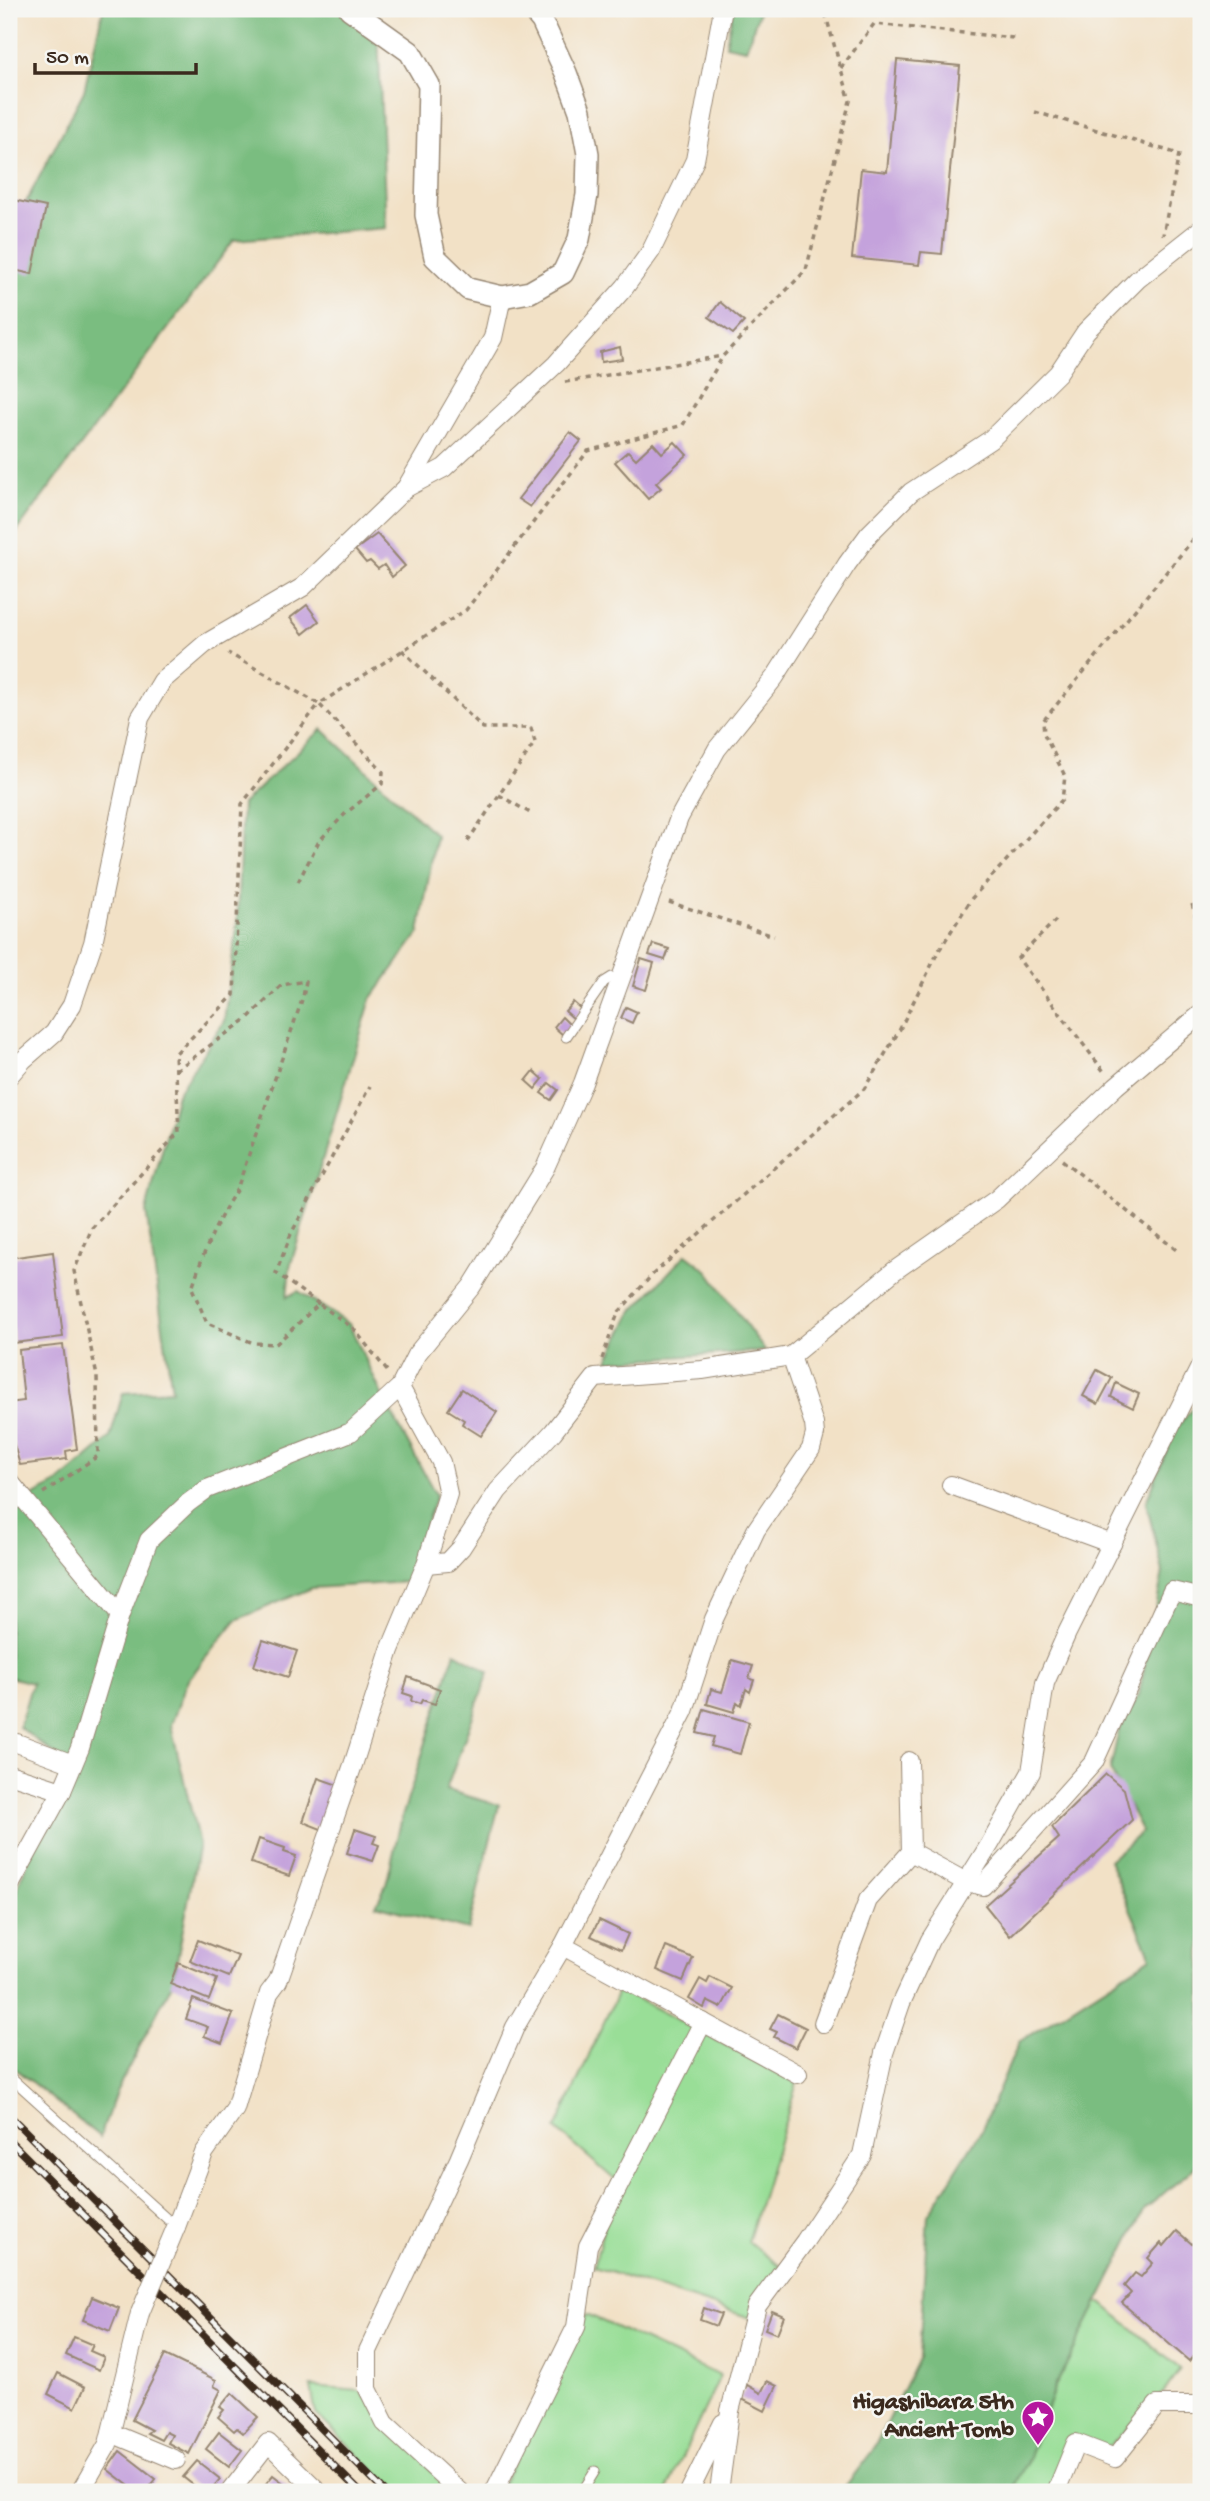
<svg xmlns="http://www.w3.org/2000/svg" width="1210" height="2501" viewBox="0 0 1210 2501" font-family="'Gochi Hand',sans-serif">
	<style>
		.green { fill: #99de97; stroke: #6a845a; stroke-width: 2 }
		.forest { fill: #7abd80; stroke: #5a744f; stroke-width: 2 }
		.building { fill: #c4a2dc }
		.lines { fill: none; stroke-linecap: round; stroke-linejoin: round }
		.service-casing { stroke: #968672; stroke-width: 11 }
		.minor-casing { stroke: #968672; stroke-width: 20 }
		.tertiary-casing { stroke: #968672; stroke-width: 24 }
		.path { stroke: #968672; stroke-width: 3.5; stroke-dasharray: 5 5; stroke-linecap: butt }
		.service { stroke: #fff; stroke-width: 9 }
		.minor { stroke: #fff; stroke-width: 18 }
		.tertiary { stroke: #fff; stroke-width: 21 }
		.rail-casing { stroke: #3b2a1e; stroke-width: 8 }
		.rail { stroke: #f6f6f2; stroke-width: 5; stroke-dasharray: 16; stroke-linecap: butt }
		.minor-bridge-casing { stroke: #968672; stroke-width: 20; stroke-linecap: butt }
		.minor-bridge { stroke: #fff; stroke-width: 18 }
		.labels { text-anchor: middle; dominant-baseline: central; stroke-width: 5; stroke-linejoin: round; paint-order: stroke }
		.poi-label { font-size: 24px; font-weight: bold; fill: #3b2a1e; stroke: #f6f6f2; text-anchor: end }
	</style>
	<rect width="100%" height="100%" fill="#f6f6f2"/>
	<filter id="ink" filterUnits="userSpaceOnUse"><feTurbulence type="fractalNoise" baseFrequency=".0143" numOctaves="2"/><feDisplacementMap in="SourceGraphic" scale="14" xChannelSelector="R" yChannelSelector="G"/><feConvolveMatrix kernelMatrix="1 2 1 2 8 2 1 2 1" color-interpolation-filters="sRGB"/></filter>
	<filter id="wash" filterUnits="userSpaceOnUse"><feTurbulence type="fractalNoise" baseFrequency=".00686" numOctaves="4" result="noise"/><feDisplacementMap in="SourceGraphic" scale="28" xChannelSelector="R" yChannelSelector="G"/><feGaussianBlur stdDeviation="1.57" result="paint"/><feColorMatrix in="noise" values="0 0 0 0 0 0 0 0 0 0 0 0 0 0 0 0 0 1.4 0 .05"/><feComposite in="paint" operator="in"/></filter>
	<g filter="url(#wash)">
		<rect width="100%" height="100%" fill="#f2e1c6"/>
		<!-- green -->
		<g class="green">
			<path d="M619,1989L797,2083L748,2242L784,2269L754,2319L594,2267L615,2180L556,2129Z"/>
			<path d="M1102,2303L1180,2369L1164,2392L1108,2448L1071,2438L1051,2492H1012L1054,2389L1097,2304Z"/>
			<path d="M587,2314L720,2376L666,2492H498Z"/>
			<path d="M311,2387L360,2391L452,2492H396L316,2414Z"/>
		</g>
		<!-- forest -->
		<g class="forest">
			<path d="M103,9H377L386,228L234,240L9,542V235L84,91Z"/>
			<path d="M733,9H760L746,49L726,45Z"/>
			<path d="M322,729L436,835L419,933L371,999L290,1267L287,1297L298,1291L349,1324L382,1395L436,1495L407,1582L312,1588L236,1620L187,1681L171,1725L199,1844L173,1982L116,2092L100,2137L9,2064V1910L37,1837L67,1779L62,1760L19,1727L32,1683L9,1677V1509L59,1482L110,1438L123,1393L172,1390L146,1211L177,1094L224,1021L237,924L242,804Z"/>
			<path d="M686,1254L708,1271L765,1351L608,1361L631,1313Z"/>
			<path d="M1201,1398V2153L1194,2168L1145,2209L1054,2389L1029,2457L1011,2492H841L873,2450L919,2357L928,2215L981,2131L1019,2042L1151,1957L1109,1860L1142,1832L1110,1770L1119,1730L1139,1695L1163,1572L1146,1502L1176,1428Z"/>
			<path d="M455,1652L489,1672L446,1790L499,1805L468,1930L376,1905L386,1885L402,1817Z"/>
		</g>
		<g id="blocks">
			<!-- building -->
			<g class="building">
				<path d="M897,60L960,66L942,254L921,252L919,265L852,258L861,169L887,172Z"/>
				<path d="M9,199L46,207L32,274L9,269Z"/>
				<path d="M720,302L744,322L733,334L709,317Z"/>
				<path d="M620,347L622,359L601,362L600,352Z"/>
				<path d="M570,432L581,441L530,507L518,499Z"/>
				<path d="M675,442L687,455L656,483L661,488L648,499L615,462L628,451L636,459L653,443L662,453Z"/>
				<path d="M377,534L405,566L392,577L384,565L378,569L370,561L366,563L355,550Z"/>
				<path d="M307,605L319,621L303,634L290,618Z"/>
				<path d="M653,944L669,949L665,960L649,955Z"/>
				<path d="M641,959L654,963L646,990L633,986Z"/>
				<path d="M573,1002L582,1010L574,1019L565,1011Z"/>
				<path d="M626,1007L637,1012L632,1023L621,1018Z"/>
				<path d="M562,1017L571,1026L563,1035L554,1027Z"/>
				<path d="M534,1071L543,1079L535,1089L526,1081Z"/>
				<path d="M549,1083L558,1090L551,1100L541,1093Z"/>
				<path d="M53,1252L63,1337L14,1343L9,1299V1258Z"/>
				<path d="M63,1345L77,1449L66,1451L67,1459L20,1465L9,1428V1403L24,1401L19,1350Z"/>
				<path d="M1097,1370L1112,1378L1098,1404L1083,1396Z"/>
				<path d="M1116,1383L1139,1394L1133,1408L1111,1397Z"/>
				<path d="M462,1389L497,1412L481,1436L462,1424L464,1420L448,1410Z"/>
				<path d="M263,1640L297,1651L288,1677L254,1666Z"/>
				<path d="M732,1660L753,1666L749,1678L754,1680L750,1692L746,1689L741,1705L737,1702L734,1712L707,1704L711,1689L722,1692Z"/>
				<path d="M408,1677L440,1689L435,1704L422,1700L420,1704L411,1701L412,1696L403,1693Z"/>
				<path d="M704,1709L749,1722L740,1754L711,1746L714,1737L697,1733Z"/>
				<path d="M1106,1774L1124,1789L1132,1820L1010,1936L985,1905L1059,1838L1052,1827Z"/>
				<path d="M318,1778L341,1786L326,1831L303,1822Z"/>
				<path d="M355,1829L376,1836L373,1843L379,1845L373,1861L347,1853Z"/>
				<path d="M259,1839L285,1848L284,1852L296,1856L289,1876L251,1863Z"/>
				<path d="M599,1920L628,1934L621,1950L591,1936Z"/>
				<path d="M198,1940L238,1956L229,1977L190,1961Z"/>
				<path d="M666,1947L693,1958L683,1981L657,1970Z"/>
				<path d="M178,1963L217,1979L209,2000L170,1984Z"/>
				<path d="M710,1977L732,1988L721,2008L707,2001L704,2008L689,1999L700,1979L707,1983Z"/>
				<path d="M193,1999L233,2014L222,2043L204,2036L208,2027L186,2019Z"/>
				<path d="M778,2014L806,2028L796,2048L774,2037L777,2032L770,2029Z"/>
				<path d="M1177,2231L1201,2252V2346L1189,2361L1122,2303L1131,2293L1124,2286L1135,2273L1141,2277L1153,2263L1148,2258L1161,2243L1164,2246Z"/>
				<path d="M92,2297L119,2308L110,2331L83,2320Z"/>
				<path d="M704,2308L721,2314L716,2326L700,2320Z"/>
				<path d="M772,2311L784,2316L777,2334L765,2329Z"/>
				<path d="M74,2337L93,2345L90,2351L104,2357L99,2370L66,2355Z"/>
				<path d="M165,2355L216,2380L214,2386L221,2390L189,2454L168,2443L172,2435L166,2432L161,2440L147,2433L151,2430L132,2420Z"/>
				<path d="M58,2373L85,2387L75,2408L48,2394Z"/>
				<path d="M767,2381L777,2386L765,2411L740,2398L747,2385L761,2393Z"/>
				<path d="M232,2393L258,2417L243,2433L237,2428L234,2431L218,2417L224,2410L220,2407Z"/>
				<path d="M219,2432L242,2450L229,2467L206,2449Z"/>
				<path d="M120,2451L156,2479L146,2492H137L107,2469Z"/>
				<path d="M197,2461L220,2479L209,2492H202L183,2477Z"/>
				<path d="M273,2475L290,2488L287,2492L260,2491Z"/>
			</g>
		</g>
	</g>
	<g filter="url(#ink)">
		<use href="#blocks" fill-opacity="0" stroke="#968672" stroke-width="2"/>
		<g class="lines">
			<defs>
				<g id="service">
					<path d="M566,1037L604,982L612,977H621"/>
					<path d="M9,2076L176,2227"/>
					<path d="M582,2492L595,2471"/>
				</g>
				<g id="minor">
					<path d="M406,488L444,468L556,364L625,287L651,251L695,160L723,9"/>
					<path d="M9,1076L23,1060L54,1033L72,1005L93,943L140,718L162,681L205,644L303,587L406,488L493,338L502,297"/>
					<path d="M9,1481L120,1615"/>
					<path d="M951,1485L1112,1544"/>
					<path d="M426,1564L448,1562L461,1548L498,1491L553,1432L595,1378L702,1370L791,1356L894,1271L997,1199L1116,1086L1201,1014"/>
					<path d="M17,1743L73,1764"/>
					<path d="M909,1761L911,1852L966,1882L983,1886L1094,1762L1172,1591L1201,1598"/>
					<path d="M9,1774L62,1791"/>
					<path d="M9,1887L62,1791L80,1748L120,1615L149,1540L188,1503L207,1489L351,1432L400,1387L416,1355L472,1286L545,1168L583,1083L679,818L717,749L775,677L847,564L869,534L911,492L990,440L1058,373L1086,331L1138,279L1201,229"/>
					<path d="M563,1946L798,2074"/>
					<path d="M823,2023L868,1900L911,1852"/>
					<path d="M176,2227L204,2153L235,2109L269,1993L278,1981L354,1762L390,1650L426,1564L448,1494L441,1462L400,1387"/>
					<path d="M111,2433L176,2460"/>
					<path d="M80,2492L108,2444L140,2313"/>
					<path d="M230,2492L268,2443L319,2492"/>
					<path d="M460,2492L385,2423L368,2389V2351L459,2159L515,2027L563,1946L684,1711L714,1619L756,1530L811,1449L815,1434L814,1424L791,1356"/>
					<path d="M494,2492L576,2327L588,2246L703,2022"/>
					<path d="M689,2492L723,2423"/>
					<path d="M719,2492L730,2411L757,2306L805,2241L862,2155L884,2053L901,2003L930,1940L990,1844L1031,1772L1045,1683L1067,1633L1201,1365"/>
					<path d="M1056,2492L1076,2443L1115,2458L1157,2405H1201"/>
				</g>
				<path id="tertiary" d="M350,9L410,52L429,85L426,215L435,257L468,289L502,297L530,292L563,273L579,239L587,195L588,154L580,111L566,73L542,21L532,9"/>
			</defs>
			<!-- service casing -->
			<use href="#service" class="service-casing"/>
			<!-- minor casing -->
			<use href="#minor" class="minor-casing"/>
			<!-- tertiary casing -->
			<use href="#tertiary" class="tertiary-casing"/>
			<!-- path -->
			<g class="path">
				<path d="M841,68L874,24L1014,38"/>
				<path d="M1035,112L1179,154L1163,235"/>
				<path d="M565,382L723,356"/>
				<path d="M402,650L483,728H531L535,742L465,845"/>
				<path d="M499,795L532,814"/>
				<path d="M298,882L319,841L345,814L382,784L383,772L319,704L466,610L588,451L683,425L723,356L806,270L850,101L824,9"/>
				<path d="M669,902L774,936"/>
				<path d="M1192,904L1201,935"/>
				<path d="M1056,920L1018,958L1105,1073"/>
				<path d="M176,1070L248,1018L282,985L306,981L303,997L237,1189C217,1220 203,1253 192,1288L207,1323L253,1343L276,1344L319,1304L353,1328L388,1372"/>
				<path d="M1062,1160L1179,1252"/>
				<path d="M319,1304L276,1273L291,1234L370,1086"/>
				<path d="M602,1359L618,1313L652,1275L864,1089L899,1031L938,952L972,898L1062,800L1065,776L1044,734L1043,721L1201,530"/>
				<path d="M43,1493L98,1456L97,1376L74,1271L92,1228L179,1132L175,1054L234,995L242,804L319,704L228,653"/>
			</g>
			<!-- service -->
			<use href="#service" class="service"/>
			<!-- minor -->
			<use href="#minor" class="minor"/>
			<!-- tertiary -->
			<use href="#tertiary" class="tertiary"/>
			<defs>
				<g id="rail">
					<path d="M9,2115L385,2492"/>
					<path d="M9,2140L360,2492"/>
				</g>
			</defs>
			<!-- rail casing -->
			<use href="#rail" class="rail-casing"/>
			<!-- rail -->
			<use href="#rail" class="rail"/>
			<defs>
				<path id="minor-bridge" d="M140,2313L176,2227"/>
			</defs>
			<!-- minor-bridge casing -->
			<use href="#minor-bridge" class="minor-bridge-casing"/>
			<!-- minor-bridge -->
			<use href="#minor-bridge" class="minor-bridge"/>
		</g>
	</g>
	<!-- icons -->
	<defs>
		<symbol id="sight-pin" viewBox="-11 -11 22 30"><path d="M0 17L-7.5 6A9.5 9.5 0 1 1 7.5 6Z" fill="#b5179e" stroke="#f6f6f2"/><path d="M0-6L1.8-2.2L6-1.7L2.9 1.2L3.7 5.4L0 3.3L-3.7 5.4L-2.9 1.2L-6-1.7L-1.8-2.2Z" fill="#fff"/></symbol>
	</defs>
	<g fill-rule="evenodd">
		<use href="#sight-pin" x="1019" y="2398" width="38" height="52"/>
	</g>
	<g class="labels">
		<!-- poi labels -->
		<g class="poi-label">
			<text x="1014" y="2403">Higashibara 5th<tspan x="1014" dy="28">Ancient Tomb</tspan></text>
		</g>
	</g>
	<!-- margin -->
	<rect width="1210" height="2501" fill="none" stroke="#f6f6f2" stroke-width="35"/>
	<!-- scale -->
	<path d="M35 63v10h161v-10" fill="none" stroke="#3b2a1e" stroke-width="3.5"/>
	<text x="46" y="63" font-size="21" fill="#3b2a1e" stroke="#f6f6f2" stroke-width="5" paint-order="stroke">50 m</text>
</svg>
